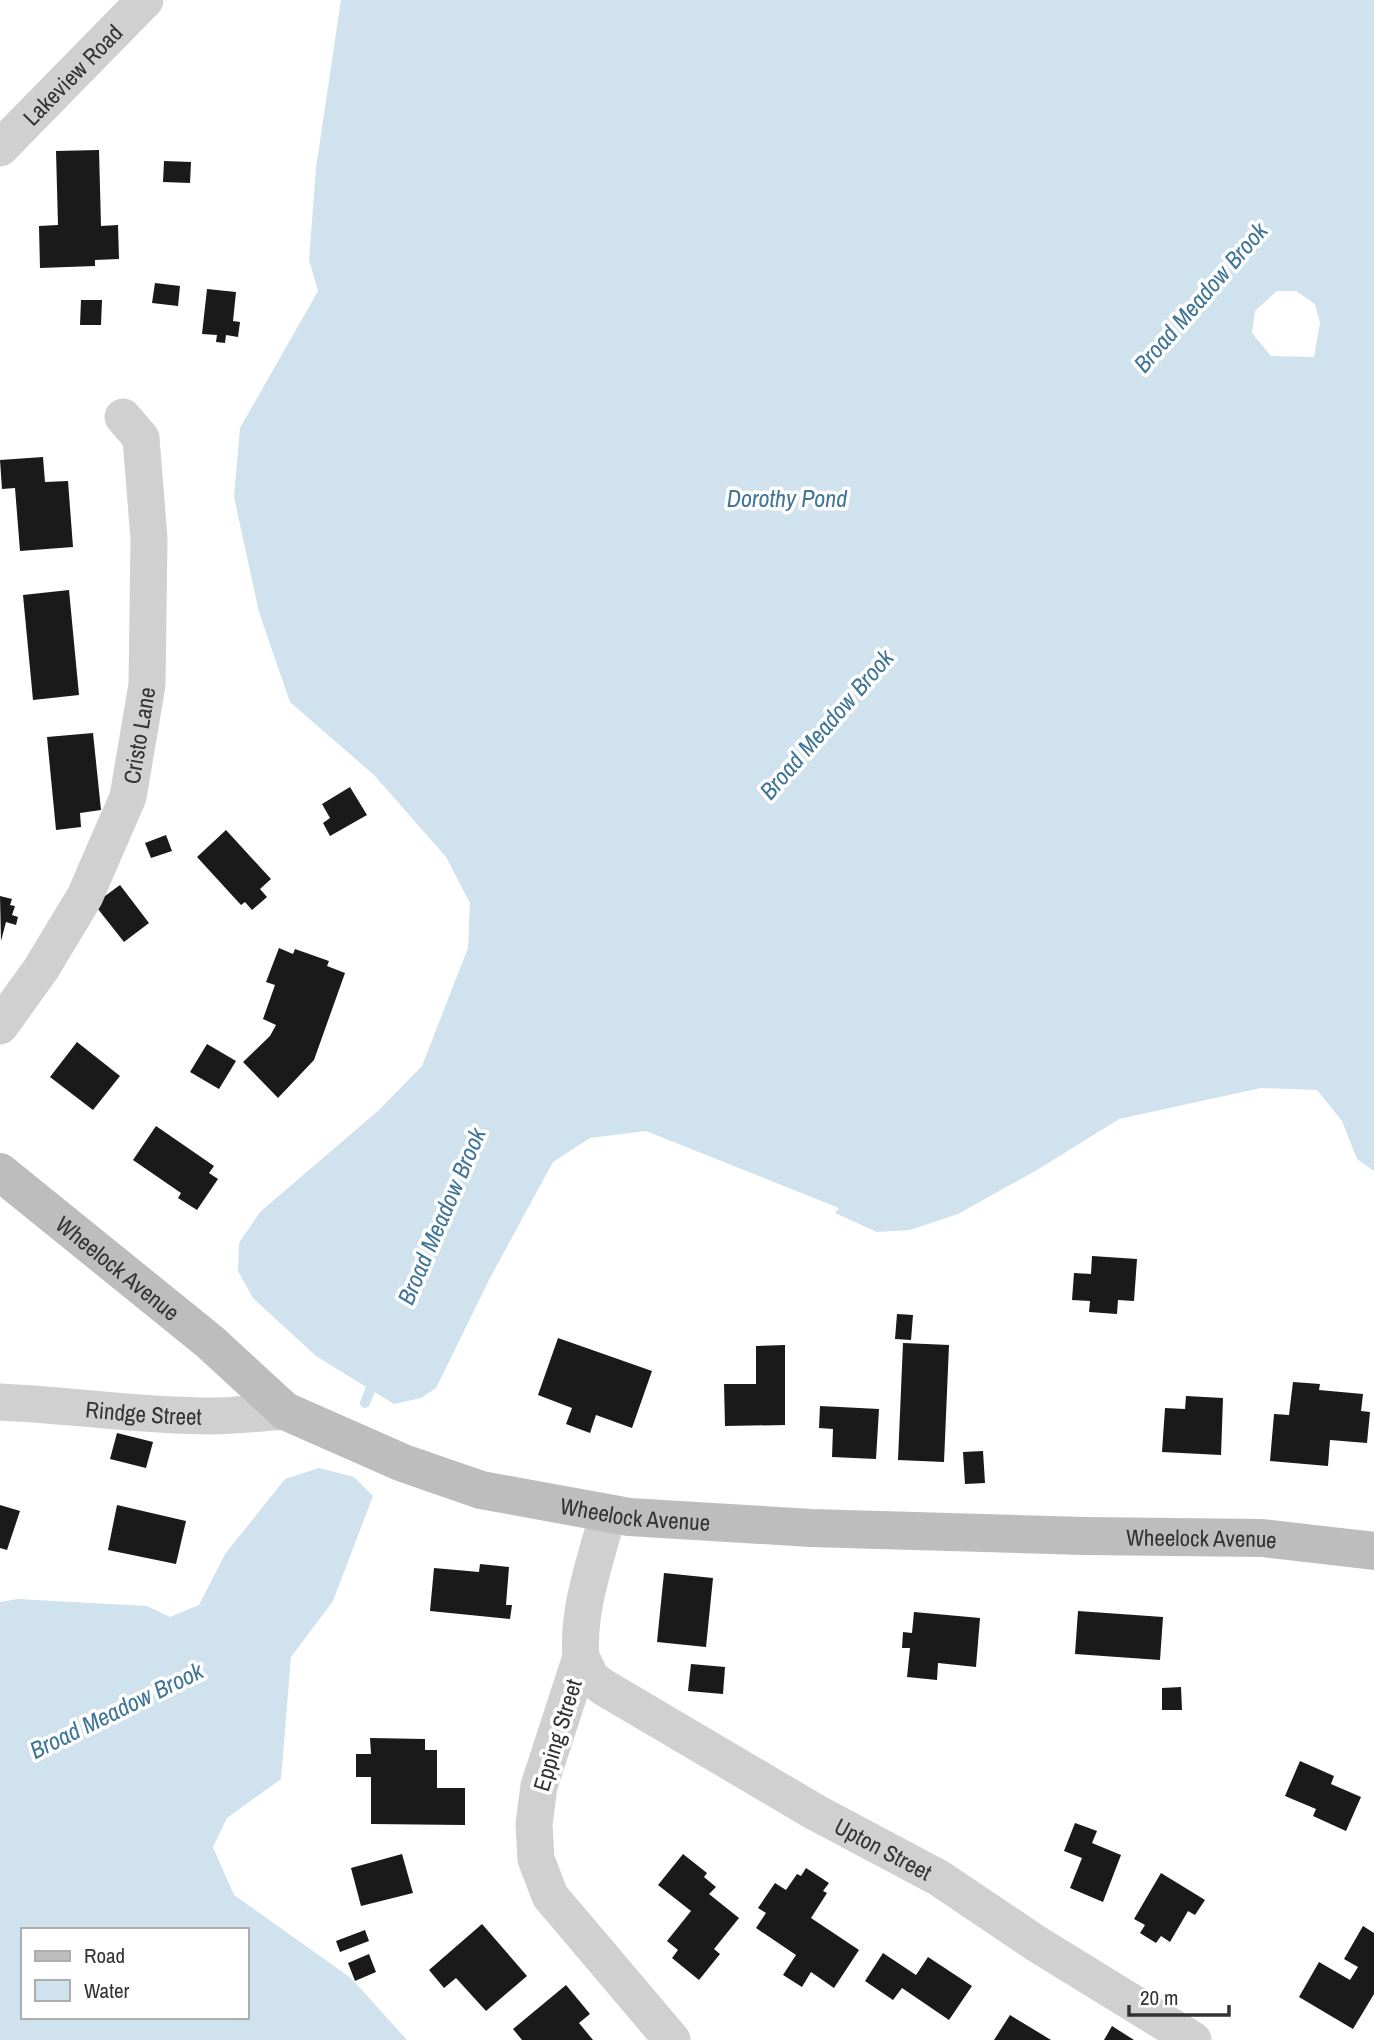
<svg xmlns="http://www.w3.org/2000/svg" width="1374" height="2040" viewBox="0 0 1374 2040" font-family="'Archivo Narrow',sans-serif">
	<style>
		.water { fill: #cfe2ee; fill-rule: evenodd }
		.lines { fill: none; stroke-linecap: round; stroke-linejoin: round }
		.stream { stroke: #cfe2ee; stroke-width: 10 }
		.building { fill: #1a1a1a }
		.street { stroke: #d0d0d0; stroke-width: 37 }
		.secondary { stroke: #bdbdbd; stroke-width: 38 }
		.labels { text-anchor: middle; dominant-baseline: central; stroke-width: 7; stroke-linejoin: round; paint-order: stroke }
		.street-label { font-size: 23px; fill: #333; stroke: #fff }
		.water-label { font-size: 24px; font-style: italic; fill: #3f7597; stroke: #fff }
	</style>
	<rect width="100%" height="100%" fill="#fff"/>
	<!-- water -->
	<g class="water">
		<path d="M341,0H1374V1171L1357,1159L1342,1121L1317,1090L1261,1088L1119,1119L1037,1170L958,1214L910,1230L877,1232L835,1213L839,1208L646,1131L590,1138L553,1162L490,1278L436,1388L421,1398L394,1404L316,1356L253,1298L238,1271L239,1243L260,1212L378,1111L422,1066L468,948L470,903L446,857L374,775L290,702L259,612L234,497L240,428L318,291L309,260L316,168ZM1277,291H1296L1315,304L1320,323L1314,357L1271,356L1252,333L1255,311Z"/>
		<path d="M319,1468L354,1477L373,1496L333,1601L291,1657L281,1779L227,1818L213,1847L234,1895L351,1978L407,2040H0V1602L18,1599L147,1606L170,1617L199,1605L225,1554L285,1479ZM23,1930H247V2017H23Z"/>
	</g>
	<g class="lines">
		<!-- stream -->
		<path class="stream" d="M365,1403L375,1377"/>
	</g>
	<!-- building -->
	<g class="building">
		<path d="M99,150L101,226L118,225L119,259L95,260V266L40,268L39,226L58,225L56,151Z"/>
		<path d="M164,161L191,162L190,183L163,182Z"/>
		<path d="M155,283L180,286L178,306L152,303Z"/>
		<path d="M207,289L236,292L233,321L240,322L238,337L226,335L225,343L216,342L217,335L202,334Z"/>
		<path d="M81,300H102L101,325H80Z"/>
		<path d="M43,457L45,482L68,481L73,547L20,551L15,488L2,489L0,460Z"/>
		<path d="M69,590L79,695L33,700L23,595Z"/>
		<path d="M93,733L101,810L80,813L81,827L56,830L47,737Z"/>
		<path d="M350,787L367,815L330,836L323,823L330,818L322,804Z"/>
		<path d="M226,830L271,879L260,889L267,897L252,910L245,902L241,905L197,857Z"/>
		<path d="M166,835L172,851L151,858L145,843Z"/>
		<path d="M120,885L149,923L124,942L94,904Z"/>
		<path d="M0,896L12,899L10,905L15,906L12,915L18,917L16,925L6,922L1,941Z"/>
		<path d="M279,948L293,954L295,949L329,961L327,966L345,973L314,1060L278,1098L243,1062L270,1036L276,1025L263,1019L275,985L266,982Z"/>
		<path d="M77,1042L120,1076L93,1110L50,1077Z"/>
		<path d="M207,1044L236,1061L219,1089L190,1072Z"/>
		<path d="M156,1126L214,1166L209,1173L218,1179L197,1210L178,1198L181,1193L133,1160Z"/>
		<path d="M1092,1256L1137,1259L1134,1301L1118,1300L1117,1314L1089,1312L1090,1301L1072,1300L1074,1273L1091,1274Z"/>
		<path d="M897,1314L913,1315L911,1340L895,1339Z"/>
		<path d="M558,1338L652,1371L632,1428L596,1415L590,1433L566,1424L572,1408L538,1395Z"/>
		<path d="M903,1343L949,1345L944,1462L898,1460Z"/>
		<path d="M785,1345V1425L725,1426L724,1384H756V1346Z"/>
		<path d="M1293,1382L1320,1384L1319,1390L1363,1394L1361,1411L1370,1412L1367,1443L1330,1440L1328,1466L1270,1461L1274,1414L1289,1415Z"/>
		<path d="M1186,1396L1223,1398L1221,1455L1162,1452L1165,1408L1185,1409Z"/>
		<path d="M820,1406L879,1409L876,1459L832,1457L833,1429L819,1428Z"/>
		<path d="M117,1433L153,1442L146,1468L110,1459Z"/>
		<path d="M983,1451L985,1483L965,1484L963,1452Z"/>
		<path d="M0,1505L20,1511L7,1550L0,1548Z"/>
		<path d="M117,1505L186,1521L176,1564L108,1550Z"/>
		<path d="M480,1564L509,1567L506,1605H512L510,1619L430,1611L434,1568L479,1572Z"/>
		<path d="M664,1573L713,1578L706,1647L657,1642Z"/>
		<path d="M1078,1611L1163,1617L1160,1660L1075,1654Z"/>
		<path d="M914,1612L980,1618L976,1667L938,1663L937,1680L907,1677L910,1648H902L903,1632L912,1633Z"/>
		<path d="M691,1664L725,1667L723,1694L688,1691Z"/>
		<path d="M1181,1687L1182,1710H1162V1688Z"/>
		<path d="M370,1738L425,1739V1750H437V1788H465V1825L371,1824V1777H356V1754H371Z"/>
		<path d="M1300,1761L1334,1776L1331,1784L1361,1797L1346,1831L1313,1816L1316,1809L1285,1796Z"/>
		<path d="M1075,1823L1097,1831L1092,1843L1121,1855L1103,1902L1070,1888L1082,1858L1064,1851Z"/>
		<path d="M402,1854L413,1893L361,1906L351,1868Z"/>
		<path d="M683,1854L707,1873L704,1877L716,1887L709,1894L739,1918L714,1949L720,1954L699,1980L672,1958L678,1950L667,1941L691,1911L658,1885Z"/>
		<path d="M806,1868L829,1883L823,1891L827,1893L811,1918L859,1950L834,1988L811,1972L802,1987L783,1975L796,1955L756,1928L766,1913L758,1908L775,1883L786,1890L797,1874L801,1876Z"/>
		<path d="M1161,1873L1205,1900L1195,1915L1188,1911L1170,1942L1161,1936L1156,1943L1140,1933L1145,1925L1134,1919Z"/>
		<path d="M482,1924L527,1976L486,2011L456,1978L444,1988L429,1970Z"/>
		<path d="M1363,1926L1374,1933V1994L1353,2029L1299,1997L1319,1962L1350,1980L1358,1967L1344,1959Z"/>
		<path d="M365,1930L369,1941L340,1952L336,1941Z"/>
		<path d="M883,1953L916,1975L928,1957L972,1986L949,2020L902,1988L893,2000L865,1981Z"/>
		<path d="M369,1954L376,1972L355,1981L348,1963Z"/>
		<path d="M566,1985L590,2014L579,2023L593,2040H522L513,2029Z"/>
		<path d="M1010,2015L1051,2040H994Z"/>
		<path d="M1112,2026L1134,2040H1104Z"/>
	</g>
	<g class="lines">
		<!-- street -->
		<g class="street">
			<path id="s1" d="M0,148L145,0"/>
			<path id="s2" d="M0,1026L41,969L85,896L128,797L147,685L149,539L141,438L123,417"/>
			<path id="s3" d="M0,1402C70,1405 140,1416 210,1416C235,1416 260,1413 285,1411"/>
			<path d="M608,1513C596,1560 577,1609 581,1657L539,1786L534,1824L536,1859L550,1896L672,2040"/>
			<path id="s4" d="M581,1657L591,1678L603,1687L815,1812L939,1878L1037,1944L1193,2040"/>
		</g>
		<!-- secondary -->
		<path class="secondary" id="s5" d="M0,1172L210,1342L285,1411L403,1463L481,1490L629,1517L811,1528L1084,1536L1262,1538L1374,1551"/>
	</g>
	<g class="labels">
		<!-- street labels -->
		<g class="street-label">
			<text stroke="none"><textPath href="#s1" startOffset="103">Lakeview Road</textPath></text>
			<text stroke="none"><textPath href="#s2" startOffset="326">Cristo Lane</textPath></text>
			<text stroke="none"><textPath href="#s5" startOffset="152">Wheelock Avenue</textPath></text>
			<text stroke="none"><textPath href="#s3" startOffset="144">Rindge Street</textPath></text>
			<text stroke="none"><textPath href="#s5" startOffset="740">Wheelock Avenue</textPath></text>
			<text stroke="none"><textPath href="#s5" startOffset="1307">Wheelock Avenue</textPath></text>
			<text transform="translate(557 1735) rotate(-73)">Epping Street</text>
			<text stroke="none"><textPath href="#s4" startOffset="362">Upton Street</textPath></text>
		</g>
		<!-- water labels -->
		<g class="water-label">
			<text transform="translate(1200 297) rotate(-49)">Broad Meadow Brook</text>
			<text x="787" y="498">Dorothy Pond</text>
			<text transform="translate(826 724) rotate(-49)">Broad Meadow Brook</text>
			<text transform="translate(441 1216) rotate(-67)">Broad Meadow Brook</text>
			<text transform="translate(116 1710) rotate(-26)">Broad Meadow Brook</text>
		</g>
	</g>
	<!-- legend -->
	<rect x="21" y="1928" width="228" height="91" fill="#ffffff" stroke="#adadad" stroke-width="2"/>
	<rect x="35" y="1951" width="35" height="10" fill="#bdbdbd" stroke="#adadad" stroke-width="2"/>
	<text x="84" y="1963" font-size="21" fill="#333333">Road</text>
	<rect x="35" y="1980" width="35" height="21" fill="#cfe2ee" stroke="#adadad" stroke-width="2"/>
	<text x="84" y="1998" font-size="21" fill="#333333">Water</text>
	<!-- scale -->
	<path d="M1129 2005v10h100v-10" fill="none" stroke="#333333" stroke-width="3.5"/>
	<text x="1140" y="2005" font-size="21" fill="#333333" stroke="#ffffff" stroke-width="5" paint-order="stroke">20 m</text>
</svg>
